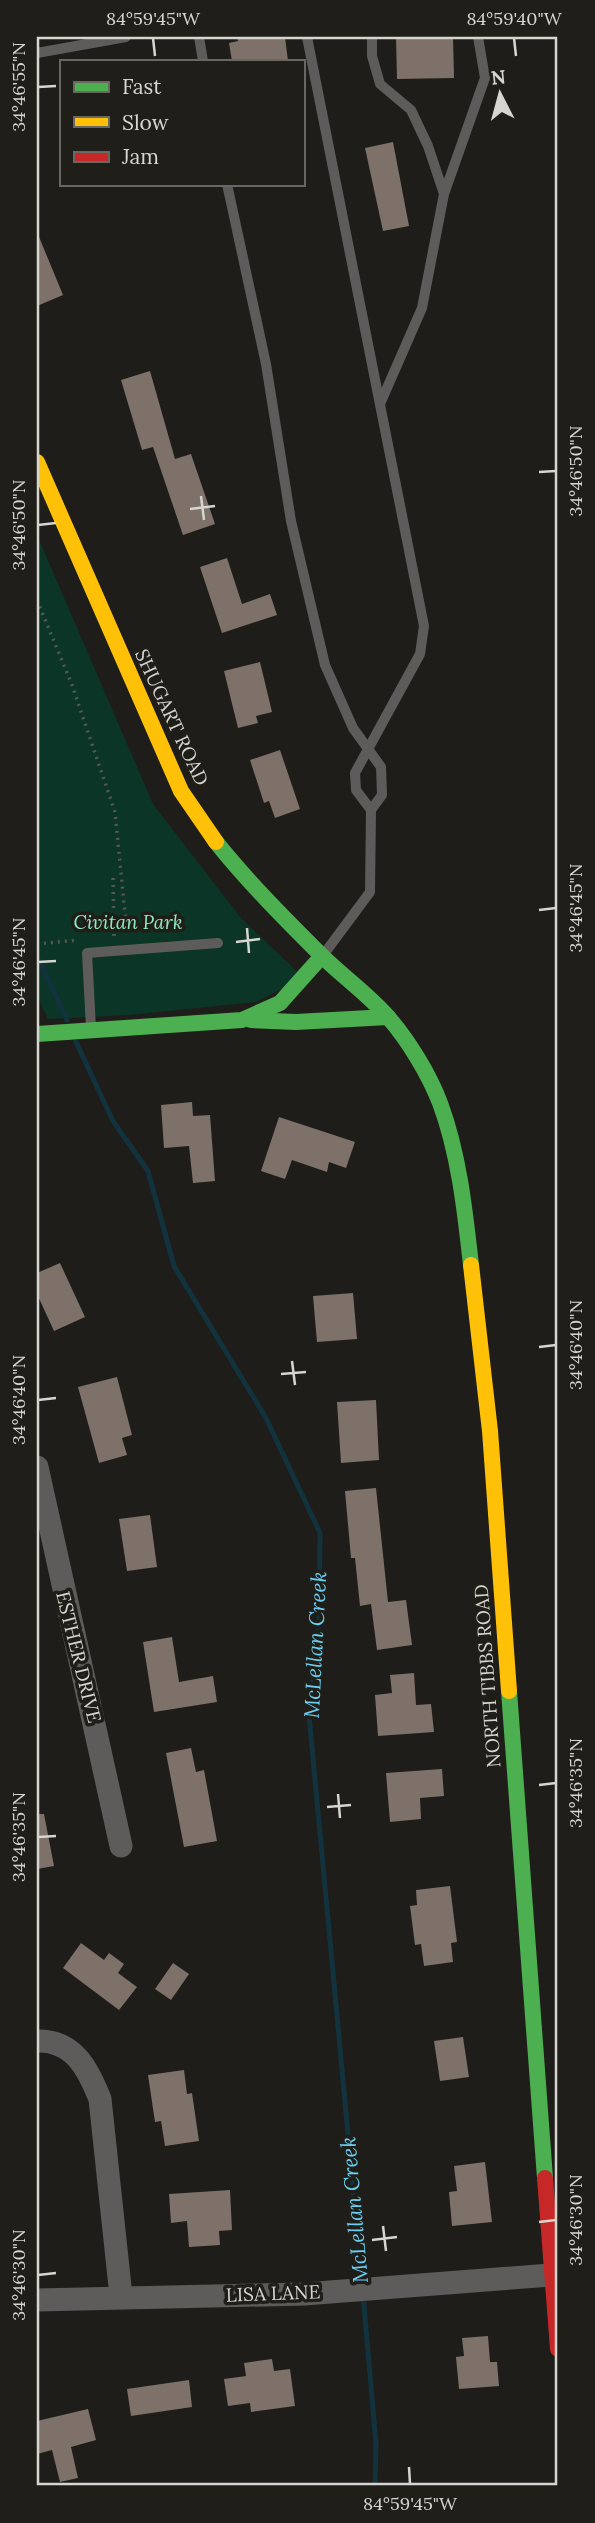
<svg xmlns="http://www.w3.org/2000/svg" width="595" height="2523" viewBox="0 0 595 2523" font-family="Lora,serif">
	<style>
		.green { fill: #0b3526 }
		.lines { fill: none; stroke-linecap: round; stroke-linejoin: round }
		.stream { stroke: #12333d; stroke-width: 5 }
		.building { fill: #7d716a }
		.path { stroke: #565654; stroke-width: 3.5; stroke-dasharray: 2 5; stroke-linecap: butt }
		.lane { stroke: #5d5c5a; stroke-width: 10 }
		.street { stroke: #5d5c5a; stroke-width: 23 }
		.fast { stroke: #4caf50; stroke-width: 16 }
		.slow { stroke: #ffc107; stroke-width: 16 }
		.jam { stroke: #c62828; stroke-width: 16 }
		.ticks { fill: none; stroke: #d6d5d1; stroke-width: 2.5 }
		.labels { text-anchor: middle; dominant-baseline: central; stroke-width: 7; stroke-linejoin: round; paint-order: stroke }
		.street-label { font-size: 19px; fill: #d6d5d1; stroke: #1f1e18 }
		.park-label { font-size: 19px; font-style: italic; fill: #8ce9c0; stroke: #1f1e18 }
		.water-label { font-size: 21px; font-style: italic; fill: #69cef2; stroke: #1f1e18 }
		.neatline { fill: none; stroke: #d6d5d1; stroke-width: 2.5 }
		.ticks-label { font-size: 18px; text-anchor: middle; fill: #d6d5d1 }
	</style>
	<rect width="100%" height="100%" fill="#1e1d19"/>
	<!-- green -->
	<path class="green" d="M37,535L153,804L241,918L304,978L256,1002L130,1015L48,1019L37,996Z"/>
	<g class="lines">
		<!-- stream -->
		<g class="stream">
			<path d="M37,955L67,1020"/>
			<path d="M76,1042L113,1121L148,1171L174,1266L266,1418L320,1533L319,1626L309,1715L362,2284"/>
			<path d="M363,2294L376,2444L375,2486"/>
		</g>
	</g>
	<!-- building -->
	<g class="building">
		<path d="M237,37H285L288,61H232L229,43L238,41Z"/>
		<path d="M396,37H453L454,78L397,79Z"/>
		<path d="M393,142L409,226L383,231L365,148Z"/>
		<path d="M37,232L63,295L37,306Z"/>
		<path d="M150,371L175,459L191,454L215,524L183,535L153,447L142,450L121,380Z"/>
		<path d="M227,558L242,604L270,594L277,615L222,633L200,567Z"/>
		<path d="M260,662L272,712L256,716L258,723L238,728L224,671Z"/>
		<path d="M280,750L300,809L275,818L269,801L264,803L250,760Z"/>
		<path d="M192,1102L193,1116L210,1115L215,1181L193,1183L189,1146L164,1148L161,1105Z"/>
		<path d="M279,1117L355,1142L346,1168L329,1162L327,1172L292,1160L285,1179L261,1171Z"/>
		<path d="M60,1263L85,1317L54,1331L37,1294V1273Z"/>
		<path d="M353,1293L357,1339L317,1342L313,1296Z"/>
		<path d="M117,1377L132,1435L122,1438L127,1455L99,1463L78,1387Z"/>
		<path d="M376,1400L379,1460L341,1463L337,1402Z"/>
		<path d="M376,1488L388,1602L406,1600L412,1645L377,1650L371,1604L360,1606L355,1558H351L345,1491Z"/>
		<path d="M150,1515L157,1567L127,1571L119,1519Z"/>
		<path d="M172,1637L179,1682L213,1676L217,1702L154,1712L143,1642Z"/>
		<path d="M414,1673L416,1705L431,1704L434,1732L378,1736L375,1695L392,1693L390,1675Z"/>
		<path d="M191,1748L196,1772L204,1770L217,1841L184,1847L166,1753Z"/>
		<path d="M442,1769L444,1796L420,1798L421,1819L390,1822L386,1773Z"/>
		<path d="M37,1814H44L54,1866L37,1869Z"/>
		<path d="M450,1886L457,1942L451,1943L453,1962L424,1966L421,1944L415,1945L410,1906L417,1905L416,1890Z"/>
		<path d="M81,1943L104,1960L109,1953L124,1964L118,1973L137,1987L119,2010L63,1968Z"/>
		<path d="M173,1963L189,1974L171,2000L155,1989Z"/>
		<path d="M463,2037L469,2077L440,2081L434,2041Z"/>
		<path d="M184,2070L187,2094L192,2093L199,2141L165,2146L161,2121L155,2122L148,2075Z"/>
		<path d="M485,2162L492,2222L452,2226L449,2192L457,2191L454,2166Z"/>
		<path d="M230,2190L232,2230L219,2231L220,2245L189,2247L187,2221L171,2223L169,2194Z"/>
		<path d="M488,2336L490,2362H497L499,2386L459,2389L456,2357L464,2356L462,2338Z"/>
		<path d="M272,2359L274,2371L290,2369L295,2406L251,2412L250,2403L228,2406L224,2379L246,2376L244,2363Z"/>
		<path d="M189,2380L192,2407L131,2416L127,2389Z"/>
		<path d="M88,2409L96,2440L71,2447L78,2478L60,2482L52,2450L37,2454V2421Z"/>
	</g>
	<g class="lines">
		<!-- path -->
		<g class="path">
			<path d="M37,600L72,685L115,812L127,934"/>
			<path d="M113,878L114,937"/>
			<path d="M37,944L78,940"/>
		</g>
		<!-- lane -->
		<g class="lane">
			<path d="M199,37L203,61"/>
			<path d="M307,37L424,626L420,654L355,773L356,790L371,810"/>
			<path d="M372,37V56L380,84L411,110L428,146L444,194"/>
			<path d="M37,53L126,37"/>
			<path d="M227,184L266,364L291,521L325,665L353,728L381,767L382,795L371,810L370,892L324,954"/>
			<path d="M380,404L422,308L444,194L485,78L478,37"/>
			<path d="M91,1028L87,953L218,943"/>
		</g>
		<!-- street -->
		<g class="street">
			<path d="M37,1467L121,1846"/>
			<path d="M37,2041C74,2040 88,2069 100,2099L121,2296"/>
			<path d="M37,2300L304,2294L551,2275"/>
		</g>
		<!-- fast -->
		<g class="fast">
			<path d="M216,842C248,882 285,919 321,955C342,976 368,994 388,1017C408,1040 429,1074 440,1103C459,1154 465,1211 471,1265"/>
			<path d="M251,1020L296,1022L388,1017"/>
			<path d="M37,1034L242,1020L280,1003L322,956"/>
			<path d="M509,1691L545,2178"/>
		</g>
		<!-- slow -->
		<g class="slow">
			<path d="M37,462L181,791L216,842"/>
			<path d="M471,1265L490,1431L509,1691"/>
		</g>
		<!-- jam -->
		<path class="jam" d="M545,2178L558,2349"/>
	</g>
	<!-- ticks -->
	<path class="ticks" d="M153,38L155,56M514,38L516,56M38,87L56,86M539,472L556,471M201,496L204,520M190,509L215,506M38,525L56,523M539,910L556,908M247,928L249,953M236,942L260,939M38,962L56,961M539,1347L556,1345M292,1361L295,1385M281,1374L306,1372M38,1400L56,1398M539,1785L556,1783M338,1794L340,1818M327,1807L351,1805M38,1837L56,1836M539,2222L556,2220M383,2226L386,2251M372,2240L397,2237M38,2275L56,2273M409,2467L410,2484"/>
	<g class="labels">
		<!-- street labels -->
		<g class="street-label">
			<text transform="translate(172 717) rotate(65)">SHUGART ROAD</text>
			<text transform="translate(79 1657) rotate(76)">ESTHER DRIVE</text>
			<text transform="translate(487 1676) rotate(-94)">NORTH TIBBS ROAD</text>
			<text transform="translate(273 2293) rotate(-2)">LISA LANE</text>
		</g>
		<!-- park labels -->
		<g class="park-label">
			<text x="128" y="922">Civitan Park</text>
		</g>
		<!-- water labels -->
		<g class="water-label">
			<text transform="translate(315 1645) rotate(-87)">McLellan Creek</text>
			<text transform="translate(354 2210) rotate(-95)">McLellan Creek</text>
		</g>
	</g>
	<!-- border -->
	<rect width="595" height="2523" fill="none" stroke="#1f1e18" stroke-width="77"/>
	<!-- legend -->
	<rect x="60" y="60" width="245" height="126" fill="#1f1e18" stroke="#686762" stroke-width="2"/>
	<rect x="74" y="82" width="35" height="10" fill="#4caf50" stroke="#686762" stroke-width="2"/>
	<text x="122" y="94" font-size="21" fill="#d6d5d1">Fast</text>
	<rect x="74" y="117" width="35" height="10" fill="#ffc107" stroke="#686762" stroke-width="2"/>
	<text x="122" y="130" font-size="21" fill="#d6d5d1">Slow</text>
	<rect x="74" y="152" width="35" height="10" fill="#c62828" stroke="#686762" stroke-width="2"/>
	<text x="122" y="164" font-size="21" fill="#d6d5d1">Jam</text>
	<!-- north arrow -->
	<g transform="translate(500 94) rotate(354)" stroke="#1f1e18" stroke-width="5" paint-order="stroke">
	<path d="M0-5L12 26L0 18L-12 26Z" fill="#d6d5d1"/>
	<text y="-10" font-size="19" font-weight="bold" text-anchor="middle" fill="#d6d5d1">N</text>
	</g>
	<rect x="38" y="38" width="518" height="2446" class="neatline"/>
	<g class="ticks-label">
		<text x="153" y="25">84°59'45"W</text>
		<text x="514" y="25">84°59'40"W</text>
		<text transform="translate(19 87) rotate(-90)" y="6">34°46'55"N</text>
		<text transform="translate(576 471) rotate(-90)" y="6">34°46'50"N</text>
		<text transform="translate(19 525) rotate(-90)" y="6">34°46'50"N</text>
		<text transform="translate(576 908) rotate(-90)" y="6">34°46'45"N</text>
		<text transform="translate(19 962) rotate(-90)" y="6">34°46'45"N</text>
		<text transform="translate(576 1345) rotate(-90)" y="6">34°46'40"N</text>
		<text transform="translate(19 1400) rotate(-90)" y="6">34°46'40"N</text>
		<text transform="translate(576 1783) rotate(-90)" y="6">34°46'35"N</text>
		<text transform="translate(19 1837) rotate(-90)" y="6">34°46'35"N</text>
		<text transform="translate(576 2220) rotate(-90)" y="6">34°46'30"N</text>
		<text transform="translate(19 2275) rotate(-90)" y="6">34°46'30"N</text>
		<text x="410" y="2510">84°59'45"W</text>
	</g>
</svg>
